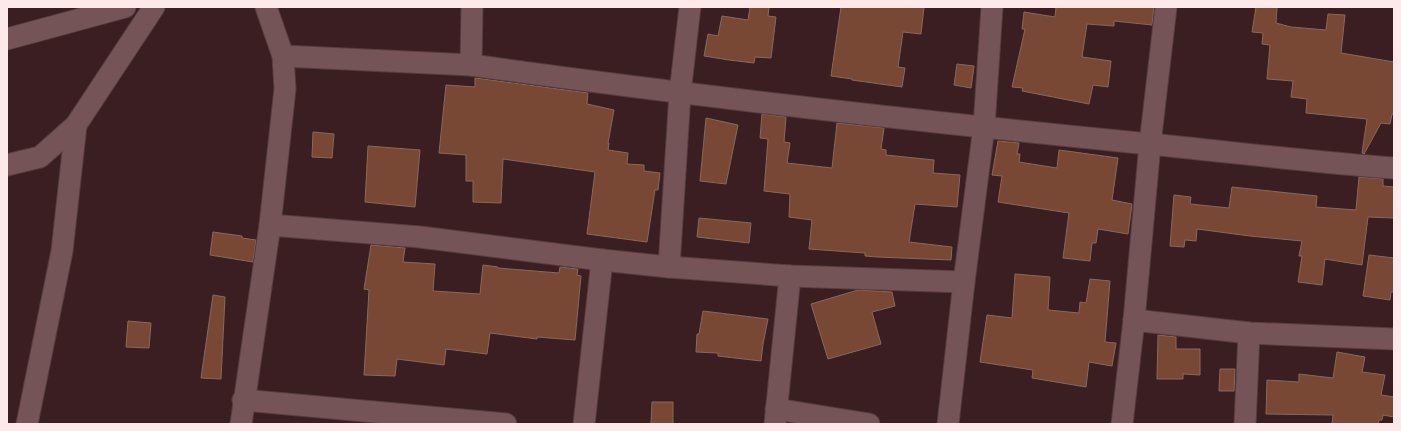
<svg xmlns="http://www.w3.org/2000/svg" width="1401" height="431" viewBox="0 0 1401 431" font-family="'Golos Text',sans-serif">
	<style>
		.building { fill: #794835; stroke: #88685c }
		.lines { fill: none; stroke-linecap: round; stroke-linejoin: round }
		.minor-casing { stroke: #563d41; stroke-width: 23 }
		.minor { stroke: #755457; stroke-width: 21 }
	</style>
	<rect width="100%" height="100%" fill="#3b1e22"/>
	<!-- building -->
	<g class="building">
		<path d="M750,7H769L768,16L776,17L771,58L755,57L754,63L729,60L704,56L708,34L718,36L722,16L748,20Z"/>
		<path d="M841,7H924L921,34L903,32L898,67L905,68L902,87L852,80V79L831,76Z"/>
		<path d="M1056,7H1154L1152,25L1114,21V26L1087,24L1082,57L1111,61L1108,87L1093,85L1089,104L1022,91L1023,88L1012,87L1025,29H1022L1024,12L1055,17Z"/>
		<path d="M1256,7H1277L1276,23L1291,27L1326,30L1328,14L1345,15L1341,53L1394,62V115L1392,114L1390,124L1381,123L1364,154L1362,153L1367,119L1306,113L1307,99L1291,97L1293,81L1267,79L1270,45L1262,44L1263,33L1252,32Z"/>
		<path d="M957,64L974,66L971,88L954,85Z"/>
		<path d="M475,78L588,93L587,104L614,110L608,143H609L608,150L628,153L627,164L644,165V171L660,173L658,190H655L647,242L587,234L595,172L503,159L501,203L473,202V181H466V155L439,153L446,85L475,87Z"/>
		<path d="M762,114L786,117L784,142L790,143L787,163L832,168L837,123L884,128L881,149L886,150V155L934,160L933,173L960,175L957,207L915,204L909,242L952,247L951,260L877,257L865,256V253L809,249L812,220L789,217L790,194L764,191L768,139L760,138Z"/>
		<path d="M706,118L738,125L726,184L700,181Z"/>
		<path d="M313,132L334,134L332,158L312,157Z"/>
		<path d="M998,141L1019,143L1017,154H1020L1019,162L1057,168L1059,150L1118,158L1112,200L1132,204L1128,234L1098,229L1096,243H1092L1090,261L1063,258L1069,213L998,202L1002,176L992,175Z"/>
		<path d="M368,146L420,150L415,207L365,202Z"/>
		<path d="M1359,177L1383,179V186L1394,187V218L1368,217L1362,265L1325,259L1322,285L1298,282L1302,256H1299L1302,241L1250,236L1197,229L1196,241L1185,240L1184,247L1170,246L1174,195L1191,197L1190,204L1229,208L1232,187L1317,196L1316,207L1356,210Z"/>
		<path d="M699,218L751,223L749,243L697,237Z"/>
		<path d="M213,232L242,236V238L256,240L253,262L210,255Z"/>
		<path d="M371,245L405,248L403,262L435,264L433,291L480,294L483,265L498,267V268L559,273L560,267L578,269L577,275L581,276L575,340L537,337V339L490,333L487,354L446,349L444,365L397,359L395,376L364,375L369,290L364,289Z"/>
		<path d="M1369,255L1394,258V292H1391L1390,300L1363,296Z"/>
		<path d="M1015,274L1050,277L1048,310L1079,313L1080,302L1086,303L1090,279L1110,281L1105,342L1116,343L1112,366L1089,362L1086,387L1032,378L1033,370L980,362L987,315L1012,318Z"/>
		<path d="M858,290L892,292L895,306L872,312L881,344L828,359L811,304Z"/>
		<path d="M213,295L225,297L221,379L201,378Z"/>
		<path d="M703,311L768,319L763,344L761,361L718,356V353L696,352L697,334H699Z"/>
		<path d="M128,321L151,323L149,348L126,347Z"/>
		<path d="M1158,335L1176,337V349H1200V375L1183,374V379H1157Z"/>
		<path d="M1337,352L1365,357L1362,372L1385,375L1381,395L1394,397V417L1383,415L1382,420H1379L1378,424H1332L1333,415L1266,414L1267,380L1299,382V374L1333,378Z"/>
		<path d="M1220,369H1235L1234,391H1219Z"/>
		<path d="M652,402H673V424H651Z"/>
	</g>
	<g class="lines">
		<defs>
			<g id="minor">
				<path d="M472,7L471,65C693,96 916,121 1139,143C1224,151 1309,162 1394,168"/>
				<path d="M7,39L125,7"/>
				<path d="M283,56L471,65"/>
				<path d="M7,165L40,157L76,125L154,7"/>
				<path d="M270,225L420,237L602,260L669,267L790,276L964,282"/>
				<path d="M669,267L680,93L690,7"/>
				<path d="M1134,320L1249,333L1394,339"/>
				<path d="M243,400L506,424"/>
				<path d="M776,409L869,424"/>
				<path d="M27,424L62,251L76,125"/>
				<path d="M241,424L270,225L285,89L283,56L266,7"/>
				<path d="M584,424L602,260"/>
				<path d="M775,424L790,276"/>
				<path d="M948,424L964,282L984,127L992,7"/>
				<path d="M1122,424L1134,320L1150,144L1166,7"/>
				<path d="M1245,424L1249,333"/>
			</g>
		</defs>
		<!-- minor casing -->
		<use href="#minor" class="minor-casing"/>
		<!-- minor -->
		<use href="#minor" class="minor"/>
	</g>
	<!-- border -->
	<rect width="1401" height="431" fill="none" stroke="#fde8ea" stroke-width="16"/>
</svg>
